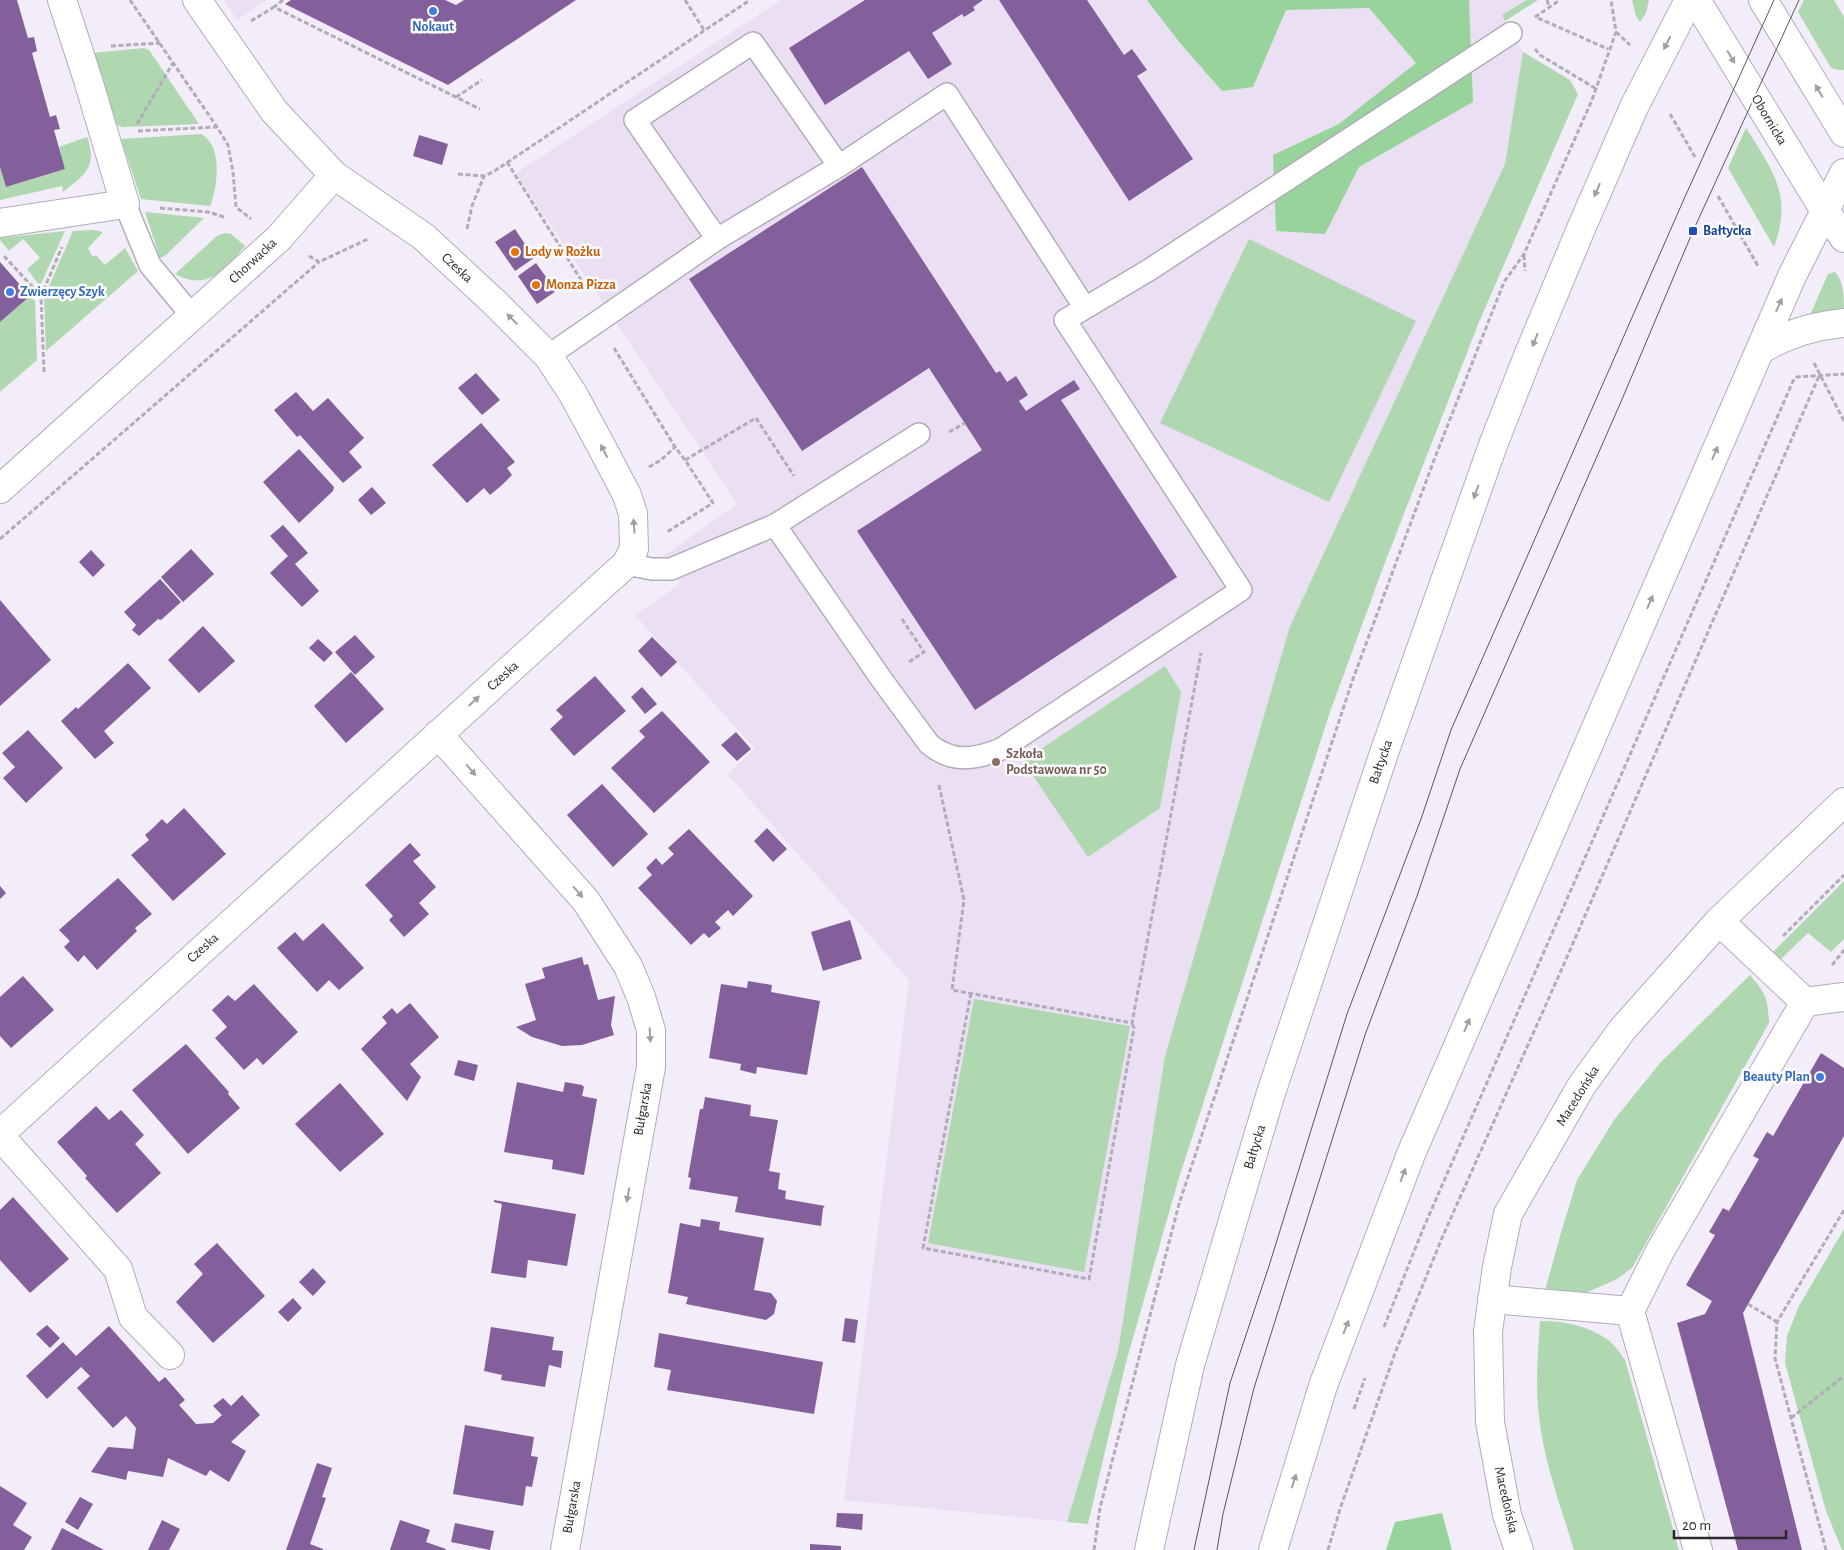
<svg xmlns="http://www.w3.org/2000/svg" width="1844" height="1550" viewBox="0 0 1844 1550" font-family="'Alegreya Sans',sans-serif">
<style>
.built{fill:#ebe0f3}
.green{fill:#afd7b0}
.forest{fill:#98d39b}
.building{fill:#83609c}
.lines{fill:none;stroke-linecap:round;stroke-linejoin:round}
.lane-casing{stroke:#b2acb8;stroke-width:24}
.street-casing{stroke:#b2acb8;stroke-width:30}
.secondary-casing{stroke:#b2acb8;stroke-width:30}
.path{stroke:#b1acb6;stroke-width:3;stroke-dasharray:5 2.5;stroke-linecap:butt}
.lane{stroke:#fff;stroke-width:21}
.street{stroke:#fff;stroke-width:28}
.secondary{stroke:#fff;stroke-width:28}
.tram{stroke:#5a565d;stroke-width:1}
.oneway{fill:#9f9ea0}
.shop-dot{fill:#3f7fe0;stroke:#fdfcff;stroke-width:2}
.transit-dot{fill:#1a4fb4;stroke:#fdfcff;stroke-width:2}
.food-dot{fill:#e8710a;stroke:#fdfcff;stroke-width:2}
.education-dot{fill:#8d6e63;stroke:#fdfcff;stroke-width:2}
.labels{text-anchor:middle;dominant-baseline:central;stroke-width:5;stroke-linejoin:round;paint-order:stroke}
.shop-label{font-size:14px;font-weight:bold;fill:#366cbe;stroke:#fdfcff}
.street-label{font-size:14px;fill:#2a282c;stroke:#fdfcff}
.transit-label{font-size:14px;font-weight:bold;fill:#164399;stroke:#fdfcff;text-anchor:start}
.food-label{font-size:14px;font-weight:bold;fill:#c56008;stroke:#fdfcff;text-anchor:start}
.education-label{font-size:14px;font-weight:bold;fill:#785e54;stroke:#fdfcff;text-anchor:start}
</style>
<rect width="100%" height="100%" fill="#f3ecf9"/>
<!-- built -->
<path class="built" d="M 224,0 L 267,0 L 237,20 Z
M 781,0 L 1527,0 L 1502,15 L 1523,52 L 1505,164 L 1290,626 L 1165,1056 L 1118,1351 L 1067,1522 L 844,1500 L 909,980 L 727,774 L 755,749 L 635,615 L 680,584 L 662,557 L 737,504 L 516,173 Z"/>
<!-- green -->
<path class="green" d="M 1527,0 L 1538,0 L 1505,21 L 1502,15 Z
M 1632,0 L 1649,0 L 1646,13 L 1640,22 L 1636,16 Z
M 1804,0 L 1834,0 L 1844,17 L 1844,70 L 1839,70 L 1831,68 L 1798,12 Z
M 144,48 L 149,50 L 199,124 L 123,127 L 117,125 L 93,53 Z
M 1523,52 L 1570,80 L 1578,94 L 1479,322 L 1384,565 L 1330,712 L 1178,1181 L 1125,1366 L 1088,1524 L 1067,1522 L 1118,1351 L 1165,1056 L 1290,626 L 1505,164 Z
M 1746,128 C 1773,171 1793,195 1774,247 L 1728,168 Z
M 201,134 C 223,145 218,186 210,206 L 141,199 L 121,139 Z
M 87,137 C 98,166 85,175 63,192 L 62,186 L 0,200 L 0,167 L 6,187 L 65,169 L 59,147 Z
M 145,212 L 204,218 L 166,255 L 160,258 Z
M 93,230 L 103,232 L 88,248 L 91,254 L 94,257 L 96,255 L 105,265 L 125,248 L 138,271 L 46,351 L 44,298 L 73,231 Z
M 65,231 L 40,286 L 27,269 L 40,258 L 23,239 L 9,251 L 0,240 L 0,238 Z
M 225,233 L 231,234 L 245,246 C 226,269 208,292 175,274 L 217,236 Z
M 1249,239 L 1416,321 L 1329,502 L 1160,423 Z
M 1835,272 C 1844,281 1844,299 1844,313 L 1814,317 L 1811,313 L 1828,274 Z
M 30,296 L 35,301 L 37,360 L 0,392 L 0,322 Z
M 1165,666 L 1181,692 L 1160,808 L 1088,857 L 1023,761 Z
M 1844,881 L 1844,939 L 1831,952 L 1808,933 L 1780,960 L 1772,953 Z
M 1750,975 C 1766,994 1768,998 1769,1023 L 1632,1268 L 1617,1279 L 1579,1296 L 1544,1294 L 1560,1236 L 1577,1180 L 1614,1120 L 1660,1063 Z
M 974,999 L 1130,1026 L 1084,1272 L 928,1243 Z
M 1844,1229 L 1844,1550 L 1842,1550 L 1826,1511 L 1785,1363 L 1787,1336 L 1799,1306 Z
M 1540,1321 C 1563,1321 1586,1325 1607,1339 C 1614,1344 1620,1353 1625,1360 L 1679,1550 L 1574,1550 C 1561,1507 1544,1462 1539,1417 C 1535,1385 1538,1352 1540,1321 Z"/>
<!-- forest -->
<path class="forest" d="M 1147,0 L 1469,0 L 1473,102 L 1359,167 L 1325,234 L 1276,231 L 1273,155 L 1339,124 L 1416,63 L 1369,8 L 1286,10 L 1253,87 L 1222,91 L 1180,43 Z
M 1442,1513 L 1452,1550 L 1386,1550 L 1395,1522 Z"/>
<!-- building -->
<path class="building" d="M 0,0 L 17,0 L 28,38 L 34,37 L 37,51 L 32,53 L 50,117 L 56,115 L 60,129 L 54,130 L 65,169 L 6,187 L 0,167 Z
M 291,0 L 445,0 L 456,5 L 464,0 L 576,0 L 448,85 L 285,4 Z
M 865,0 L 983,0 L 973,7 L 975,10 L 964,17 L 962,14 L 932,33 L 952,64 L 928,79 L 909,51 L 825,105 L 789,48 Z
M 999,0 L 1087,0 L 1124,55 L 1132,49 L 1147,70 L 1137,76 L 1193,159 L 1129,201 Z
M 419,135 L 448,144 L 442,165 L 413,156 Z
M 862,167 L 996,373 L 1000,371 L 1007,382 L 1016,376 L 1028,395 L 1019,401 L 1026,411 L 1074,380 L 1080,389 L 1061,400 L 1177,577 L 975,710 L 857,531 L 982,450 L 929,368 L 802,451 L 689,279 Z
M 515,229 L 534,258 L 515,271 L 495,242 Z
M 0,262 L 30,296 L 0,322 Z
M 536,263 L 556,291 L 537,304 L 518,276 Z
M 476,373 L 500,400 L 482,415 L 458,388 Z
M 296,392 L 313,411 L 328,398 L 364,438 L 349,452 L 362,467 L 343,483 L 300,435 L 297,437 L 274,410 Z
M 481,423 L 515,462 L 507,468 L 512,475 L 502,485 L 490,495 L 484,488 L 467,503 L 432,465 Z
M 299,449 L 334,487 L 333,491 L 299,523 L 263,482 Z
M 372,487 L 386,503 L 371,515 L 358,500 Z
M 283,525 L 308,553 L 295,564 L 319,591 L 302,607 L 270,573 L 288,556 L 270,536 Z
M 191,549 L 214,574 L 183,602 L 161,577 Z
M 91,550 L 105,565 L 93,577 L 79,562 Z
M 160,579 L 181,602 L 161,620 L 158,619 L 139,636 L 132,630 L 136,625 L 124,612 Z
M 0,600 L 51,660 L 0,706 Z
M 203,626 L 235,661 L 199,693 L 168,660 Z
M 355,635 L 375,657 L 355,675 L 335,652 Z
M 652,637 L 677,662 L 661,677 L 638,651 Z
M 318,639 L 333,653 L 324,662 L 309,648 Z
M 128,663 L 151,688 L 104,731 L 114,743 L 95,759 L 61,721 L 76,707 L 78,709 Z
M 351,672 L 384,709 L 346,743 L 314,706 Z
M 595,676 L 626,711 L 574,756 L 550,729 L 563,717 L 556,710 Z
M 642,687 L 657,704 L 645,714 L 631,697 Z
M 662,711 L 710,762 L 654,813 L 611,768 L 645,737 L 639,731 Z
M 28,730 L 63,768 L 26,803 L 3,778 L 15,767 L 2,753 Z
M 736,732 L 751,749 L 737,761 L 721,745 Z
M 602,784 L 648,834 L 613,867 L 567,815 Z
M 184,808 L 226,854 L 173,901 L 131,855 L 149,840 L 145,835 L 154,827 L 162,819 L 167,824 Z
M 767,828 L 787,849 L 773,862 L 754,841 Z
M 689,829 L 753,896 L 733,916 L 728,910 L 715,922 L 721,928 L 709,938 L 704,933 L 691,945 L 638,888 L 652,875 L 646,868 L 656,858 L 662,865 L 674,854 L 668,848 Z
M 410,843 L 421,855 L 413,861 L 436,887 L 419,903 L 429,914 L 404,937 L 389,920 L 393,916 L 365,885 Z
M 118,878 L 152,914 L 135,928 L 137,931 L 97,970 L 84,955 L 78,962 L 64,947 L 70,941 L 59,930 Z
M 0,886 L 6,893 L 0,899 Z
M 850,920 L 862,959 L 823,971 L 811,932 Z
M 323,923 L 364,968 L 339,990 L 329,980 L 317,992 L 277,948 L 295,932 L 303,941 Z
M 582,957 L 584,965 L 588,964 L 598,1000 L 615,996 L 611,1025 L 614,1035 L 582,1045 L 562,1046 L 532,1037 L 516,1027 L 536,1020 L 525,984 L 545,978 L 542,968 Z
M 23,976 L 54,1010 L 11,1048 L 0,1036 L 0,997 Z
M 748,981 L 772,985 L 771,992 L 820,1001 L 807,1075 L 757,1067 L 756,1074 L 740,1070 L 741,1064 L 709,1058 L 721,984 L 747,988 Z
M 254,984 L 298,1032 L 263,1065 L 257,1058 L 244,1070 L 215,1038 L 227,1027 L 212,1010 L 228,995 L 235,1001 Z
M 410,1003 L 439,1037 L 410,1064 L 421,1077 L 407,1101 L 361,1049 L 387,1023 L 382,1017 L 392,1008 L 397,1014 Z
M 186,1044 L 229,1092 L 228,1094 L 240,1108 L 188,1154 L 132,1090 Z
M 1821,1053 L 1844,1068 L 1844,1136 L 1743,1313 L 1802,1550 L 1738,1550 L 1677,1323 L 1705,1314 L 1712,1301 L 1686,1285 L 1715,1235 L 1709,1232 L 1723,1208 L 1729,1211 L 1759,1159 L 1753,1156 L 1767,1132 L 1773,1136 Z
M 458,1060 L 478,1065 L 474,1081 L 454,1075 Z
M 517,1082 L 563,1092 L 565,1082 L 582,1085 L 584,1087 L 582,1096 L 597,1099 L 584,1175 L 552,1169 L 553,1160 L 504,1152 Z
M 340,1083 L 384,1134 L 340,1172 L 295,1124 Z
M 705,1097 L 751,1105 L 750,1116 L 778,1120 L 769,1171 L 780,1173 L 778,1189 L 786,1191 L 785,1199 L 825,1206 L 823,1208 L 821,1226 L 735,1212 L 738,1197 L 689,1189 L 691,1178 L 688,1177 L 700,1109 L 703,1109 Z
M 96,1106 L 109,1120 L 121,1110 L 144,1135 L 135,1144 L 161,1173 L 117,1213 L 85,1178 L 87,1176 L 57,1142 Z
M 13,1197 L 69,1259 L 30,1293 L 0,1260 L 0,1210 Z
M 494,1200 L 576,1214 L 567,1266 L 528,1260 L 526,1278 L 491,1273 L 502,1204 L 494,1202 Z
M 701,1219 L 720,1222 L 719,1230 L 764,1238 L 754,1290 L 771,1293 L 777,1301 L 774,1314 L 766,1320 L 686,1304 L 688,1297 L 668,1293 L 680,1223 L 700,1227 Z
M 217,1243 L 265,1296 L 213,1343 L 176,1302 L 203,1274 L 194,1264 Z
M 313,1268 L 326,1282 L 313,1296 L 299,1282 Z
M 293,1298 L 302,1308 L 288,1322 L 278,1312 Z
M 845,1318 L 858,1320 L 855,1343 L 842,1341 Z
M 47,1325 L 60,1338 L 50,1348 L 36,1334 Z
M 109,1326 L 159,1382 L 165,1377 L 185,1400 L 179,1405 L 196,1424 L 213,1423 L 222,1415 L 213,1406 L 223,1398 L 231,1406 L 242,1395 L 260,1415 L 231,1442 L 246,1451 L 229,1482 L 210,1470 L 206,1476 L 168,1458 L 163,1477 L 128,1471 L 126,1480 L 91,1472 L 108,1447 L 133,1449 L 136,1428 L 126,1416 L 113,1428 L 77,1388 L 90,1376 L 81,1367 L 47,1399 L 26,1376 L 63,1342 L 76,1356 Z
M 491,1327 L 554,1337 L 552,1350 L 563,1351 L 561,1368 L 549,1365 L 545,1387 L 501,1380 L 502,1375 L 484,1371 Z
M 659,1333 L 823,1362 L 814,1414 L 667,1390 L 671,1370 L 654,1367 Z
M 465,1425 L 534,1437 L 531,1456 L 538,1457 L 532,1487 L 526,1486 L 523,1506 L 453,1494 Z
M 317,1463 L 332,1468 L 322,1497 L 326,1498 L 310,1544 L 323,1549 L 323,1550 L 286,1550 Z
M 0,1486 L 27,1503 L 13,1525 L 32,1537 L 24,1550 L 0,1550 Z
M 80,1497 L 93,1504 L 78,1530 L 65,1522 Z
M 837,1513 L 863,1514 L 862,1530 L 836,1527 Z
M 162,1520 L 180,1529 L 169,1550 L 148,1550 Z
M 400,1520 L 430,1530 L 426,1542 L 446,1549 L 445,1550 L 390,1550 Z
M 455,1523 L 494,1531 L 490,1550 L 451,1542 Z
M 62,1528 L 104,1550 L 51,1550 Z
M 810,1544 L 841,1546 L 841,1550 L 810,1550 Z"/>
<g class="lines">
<!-- lane casing -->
<g class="lane-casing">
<path id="lane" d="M 125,204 L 150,265 L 193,317
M 717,239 L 635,120 L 753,43 L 839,166
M 548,356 L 717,239 L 839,166 L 947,94 L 1085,308
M 775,525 L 919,434
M 626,564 L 652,569 L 671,569 L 775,525 L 882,680 L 929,744 C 952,763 974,760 1001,749 L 1241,590 L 1065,320 L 1149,270 L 1511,33"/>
</g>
<!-- street casing -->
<g class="street-casing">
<path id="street" d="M 0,223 L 125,204 L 88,80 L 62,0
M 0,489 L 279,238 L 334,175
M 438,734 L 586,901 L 628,966 L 641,997 L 651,1030 L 651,1067 L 565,1550
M 1805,1002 L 1844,997
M 0,1134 L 606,582 L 626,564 L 634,549 L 633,514 L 627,495 L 599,442 L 573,394 L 548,356 L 495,303 L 424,237 L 334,175 L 274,111 L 197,0
M 0,1136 L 118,1269 L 133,1317 L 170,1355
M 1492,1299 L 1630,1311 L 1698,1550
M 1630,1311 L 1660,1251 L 1805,1002 L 1719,921
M 1519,1550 L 1507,1515 L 1490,1422 L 1488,1331 L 1497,1267 L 1508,1214 L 1582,1085 L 1622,1030 L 1719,921 L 1844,802"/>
</g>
<!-- secondary casing -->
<g class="secondary-casing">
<path id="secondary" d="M 1696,0 L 1825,211 L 1844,238
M 1763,0 L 1844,133
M 1760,350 C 1786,334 1813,326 1844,323
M 1149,1550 L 1190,1365 L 1270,1096 L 1384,753 L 1493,445 L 1530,351 L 1580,231 L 1634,107 L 1689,0
M 1273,1550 L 1323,1386 L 1411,1154 L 1792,276 L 1844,173"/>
</g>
<!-- path -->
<path class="path" d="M 130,0 L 217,127 L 228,145 L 233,172 L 236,207 L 251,219
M 283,0 L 274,7 L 480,109
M 685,0 L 704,30
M 1547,0 L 1549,7
M 1535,17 L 1560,0
M 1538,18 L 1608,49
M 251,21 L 274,7
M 1616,32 L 1630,45
M 111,46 L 160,43
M 1535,49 L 1540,55 L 1595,88
M 456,97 L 482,80
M 1670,114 L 1695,157
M 137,124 L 173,63
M 138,131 L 216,127
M 507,162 L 588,291
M 458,174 L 484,176 L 493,172 L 750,0
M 1718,196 L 1758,266
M 160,208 L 208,212 L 224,217
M 467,229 L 472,206 L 484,176
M 1524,255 L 1525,271
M 4,256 L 41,296
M 309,256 L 319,262 L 368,239
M 614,348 L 675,447 L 685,460 L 713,503 L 667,532
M 1814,363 L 1844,421
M 44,372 L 41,296 L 62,247
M 949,432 L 965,423
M 685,460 L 756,418 L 794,476
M 649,467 L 661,460 L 675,447
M 0,539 L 319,262
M 902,619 L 924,652 L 907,663
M 939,785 L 964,900 L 952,990 L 1132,1023 L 1201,653
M 1783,936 L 1844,875
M 1832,965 L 1844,950
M 971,993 L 923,1248 L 1089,1279 L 1134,1028 L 1132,1023
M 1748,1304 L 1777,1322
M 1384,1327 L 1423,1229 L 1793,381 L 1797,377 L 1844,374
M 1354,1409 L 1365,1378
M 1791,1418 L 1844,1376
M 1094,1550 L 1100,1508 L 1179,1204 L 1353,679 L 1434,460 L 1504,282 L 1524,254 L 1592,100 L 1616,32 L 1611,0
M 1328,1550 L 1340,1509 L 1395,1353 L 1442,1238 L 1564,964 L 1819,376
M 1826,1550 L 1775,1358 L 1777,1322 L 1844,1210"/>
<!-- lane -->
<use href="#lane" class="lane"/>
<!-- street -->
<use href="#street" class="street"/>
<!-- secondary -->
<use href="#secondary" class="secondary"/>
<!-- tram -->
<path class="tram" d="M 1194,1550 L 1230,1383 L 1269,1266 L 1347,1014 L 1421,819 L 1451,730 L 1684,199 L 1774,0
M 1217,1550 L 1223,1514 L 1254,1388 L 1365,1035 L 1417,896 L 1460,769 L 1623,397 L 1693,231 L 1799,0"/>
</g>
<!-- one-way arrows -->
<defs><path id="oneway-solid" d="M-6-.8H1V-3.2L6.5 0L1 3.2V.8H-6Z" transform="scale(1.25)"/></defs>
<g class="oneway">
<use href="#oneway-solid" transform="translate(1667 43) rotate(117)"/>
<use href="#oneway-solid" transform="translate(1731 57) rotate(59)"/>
<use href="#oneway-solid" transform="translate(1819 91) rotate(-121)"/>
<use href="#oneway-solid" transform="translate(1597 190) rotate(114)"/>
<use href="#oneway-solid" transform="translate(1779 305) rotate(-66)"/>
<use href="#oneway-solid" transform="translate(512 319) rotate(-135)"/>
<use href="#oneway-solid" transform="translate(1535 340) rotate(112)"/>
<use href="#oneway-solid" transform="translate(604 451) rotate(-117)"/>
<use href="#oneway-solid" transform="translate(1715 453) rotate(-67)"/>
<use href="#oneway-solid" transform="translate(1476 492) rotate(110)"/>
<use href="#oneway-solid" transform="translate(634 526) rotate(-94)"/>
<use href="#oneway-solid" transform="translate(1650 602) rotate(-67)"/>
<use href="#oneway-solid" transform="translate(474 701) rotate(-42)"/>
<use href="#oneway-solid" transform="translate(471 770) rotate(49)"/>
<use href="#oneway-solid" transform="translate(578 892) rotate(49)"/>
<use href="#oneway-solid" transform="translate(1467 1025) rotate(-67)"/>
<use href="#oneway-solid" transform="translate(650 1035) rotate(87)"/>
<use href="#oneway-solid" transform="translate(1403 1175) rotate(-69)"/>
<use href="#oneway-solid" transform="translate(628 1195) rotate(100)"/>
<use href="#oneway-solid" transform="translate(1346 1327) rotate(-69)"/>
<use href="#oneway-solid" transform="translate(1294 1481) rotate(-73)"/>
</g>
<!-- markers -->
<g class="shop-dot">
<circle cx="433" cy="11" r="5"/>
<circle cx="10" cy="292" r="5"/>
<circle cx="1820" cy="1077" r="5"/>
</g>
<rect class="transit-dot" x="1688" y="226" width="10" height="10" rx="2.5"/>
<g class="food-dot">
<circle cx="515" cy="252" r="5"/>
<circle cx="536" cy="285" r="5"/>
</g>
<circle class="education-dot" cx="996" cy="762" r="5"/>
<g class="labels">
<!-- shop labels -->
<g class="shop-label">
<text x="433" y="27">Nokaut</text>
<text x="20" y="292" text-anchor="start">Zwierzęcy Szyk</text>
<text x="1810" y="1077" text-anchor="end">Beauty Plan</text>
</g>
<!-- street labels -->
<g class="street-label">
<text transform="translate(1769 120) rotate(59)">Obornicka</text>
<text transform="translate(253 261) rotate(-43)">Chorwacka</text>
<text transform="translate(457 268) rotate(43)">Czeska</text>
<text transform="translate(503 676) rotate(-42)">Czeska</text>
<text transform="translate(1381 762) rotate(-71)">Bałtycka</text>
<text transform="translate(203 948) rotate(-42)">Czeska</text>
<text transform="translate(1578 1096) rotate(-58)">Macedońska</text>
<text transform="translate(643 1109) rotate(-80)">Bułgarska</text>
<text transform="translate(1255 1147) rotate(-73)">Bałtycka</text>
<text transform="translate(1506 1500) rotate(77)">Macedońska</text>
<text transform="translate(572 1507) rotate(-80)">Bułgarska</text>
</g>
<!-- transit labels -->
<g class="transit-label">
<text x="1703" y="231">Bałtycka</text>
</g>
<!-- food labels -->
<g class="food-label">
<text x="525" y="252">Lody w Rożku</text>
<text x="546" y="285">Monza Pizza</text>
</g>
<!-- education labels -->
<g class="education-label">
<text x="1006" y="754">Szkoła<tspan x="1006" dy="16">Podstawowa nr 50</tspan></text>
</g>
</g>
<!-- scale -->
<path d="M1674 1530v8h112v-8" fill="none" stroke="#2a282c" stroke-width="2.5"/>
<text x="1682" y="1530" font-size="15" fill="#2a282c" stroke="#fdfcff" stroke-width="4" paint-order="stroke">20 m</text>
</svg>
